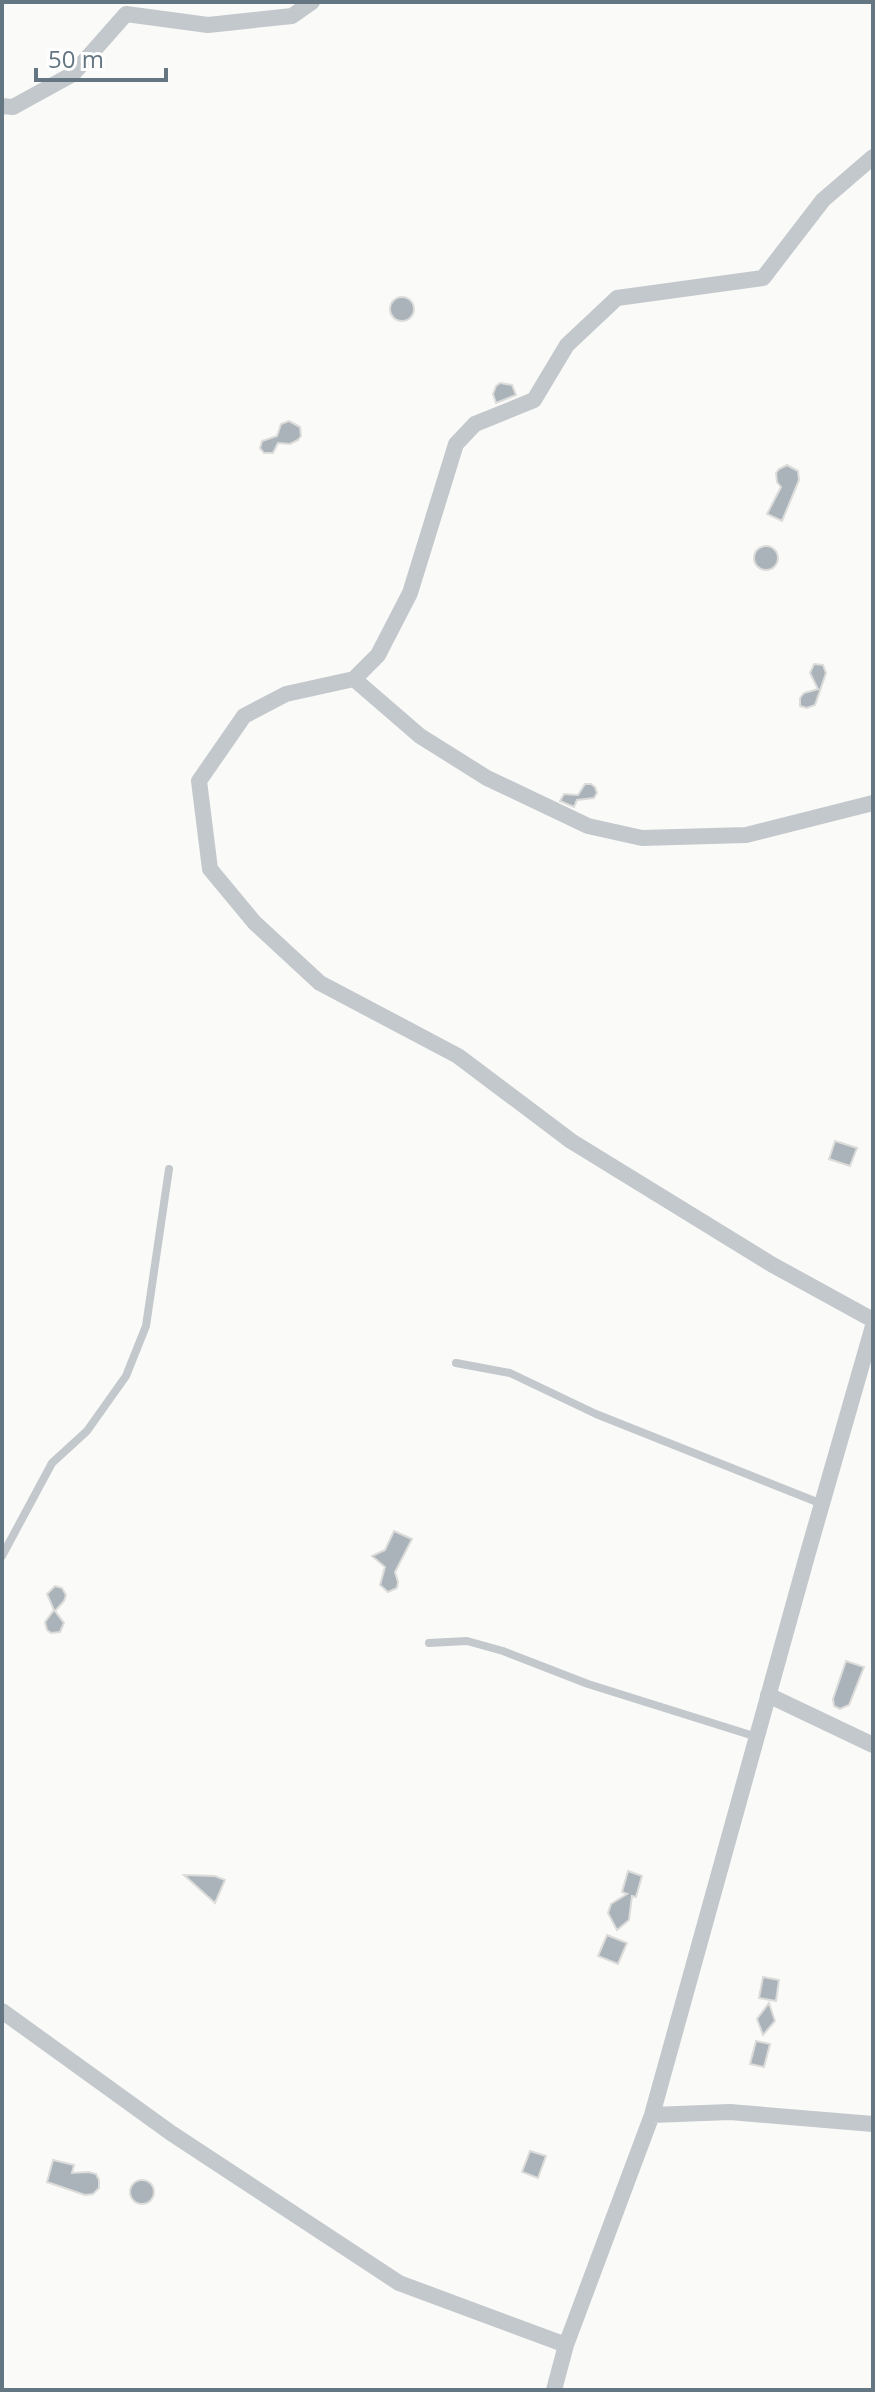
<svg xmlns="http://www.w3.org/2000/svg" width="875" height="2392" viewBox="0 0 875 2392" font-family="'Open Sans',sans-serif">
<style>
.building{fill:#aab3b9;stroke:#dcdcda;stroke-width:2}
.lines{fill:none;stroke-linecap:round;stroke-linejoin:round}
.lane{stroke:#c3c8cc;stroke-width:8}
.street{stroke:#c3c8cc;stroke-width:16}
</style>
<rect width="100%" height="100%" fill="#fafaf8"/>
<!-- building -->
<path class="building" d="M390 309a12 12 0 1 1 24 0a12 12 0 1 1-24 0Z
M 500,383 L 512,385 L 516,395 L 496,403 L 493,394 L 496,386 Z
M 289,421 L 300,427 L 301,436 L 298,440 L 290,444 L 278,443 L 273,453 L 264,453 L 260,448 L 262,441 L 277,436 L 281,424 Z
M 787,465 L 798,471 L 799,480 L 782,521 L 767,514 L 781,487 L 777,482 L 776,473 L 779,469 Z
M754 558a12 12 0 1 1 24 0a12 12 0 1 1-24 0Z
M 814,664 L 823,665 L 826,673 L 815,705 L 807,708 L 800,706 L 800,698 L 804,693 L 818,689 L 810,673 Z
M 585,784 L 591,784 L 595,787 L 597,793 L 594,798 L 577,800 L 574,807 L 560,801 L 564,794 L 578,795 Z
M 835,1141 L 857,1148 L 850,1166 L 829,1159 Z
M 394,1531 L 412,1539 L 395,1572 L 398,1582 L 397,1588 L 388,1592 L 380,1585 L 385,1567 L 372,1556 L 385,1550 Z
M 55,1586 L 62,1588 L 66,1595 L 64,1601 L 55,1611 L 64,1623 L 60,1632 L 51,1633 L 47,1630 L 45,1622 L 54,1610 L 47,1594 Z
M 846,1661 L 864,1667 L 849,1705 L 840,1709 L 834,1706 L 833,1699 Z
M 628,1871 L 642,1876 L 636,1897 L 632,1896 L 629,1920 L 617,1930 L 608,1913 L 611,1904 L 627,1894 L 622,1892 Z
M 184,1875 L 215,1876 L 225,1880 L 215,1903 Z
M 607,1935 L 627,1943 L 618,1964 L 598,1956 Z
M 763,1977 L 779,1980 L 776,2001 L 759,1998 Z
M 769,2003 L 775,2021 L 763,2035 L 757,2019 Z
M 756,2041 L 770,2044 L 764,2067 L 750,2064 Z
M 530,2151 L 546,2156 L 538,2178 L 522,2172 Z
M 53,2160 L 74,2165 L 72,2173 L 89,2172 L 96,2174 L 99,2180 L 99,2188 L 93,2194 L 85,2195 L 47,2182 Z
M130 2192a12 12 0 1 1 24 0a12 12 0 1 1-24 0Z"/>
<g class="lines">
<!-- lane -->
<path class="lane" d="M 456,1363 L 510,1373 L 596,1414 L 822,1504
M 2,1556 L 52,1463 L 87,1431 L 126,1376 L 146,1326 L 169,1169
M 429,1643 L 467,1641 L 503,1651 L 588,1684 L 757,1737"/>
<!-- street -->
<path class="street" d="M 2,106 L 13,107 L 73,74 L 126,14 L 208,25 L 292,16 L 312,2
M 873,157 L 823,200 L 763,278 L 617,298 L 567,345 L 534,400 L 475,424 L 456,444 L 410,593 L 378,655 L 354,679 L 286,694 L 244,716 L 199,781 L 210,869 L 254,922 L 320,983 L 458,1056 L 571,1141 L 771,1264 L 873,1320
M 354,679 L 420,736 L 487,778 L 588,826 L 642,838 L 746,835 L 873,803
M 768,1695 L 873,1745
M 2,2011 L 171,2133 L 399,2283 L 566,2345
M 652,2115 L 730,2112 L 873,2124
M 554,2390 L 566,2345 L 652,2115 L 807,1556 L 873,1326"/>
</g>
<!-- border -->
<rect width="875" height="2392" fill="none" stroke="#657683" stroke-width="8"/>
<!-- scale -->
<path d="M36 68v12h130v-12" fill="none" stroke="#657683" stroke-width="4"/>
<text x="48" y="68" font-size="24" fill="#657683" stroke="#ffffff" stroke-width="6" paint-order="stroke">50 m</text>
</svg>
